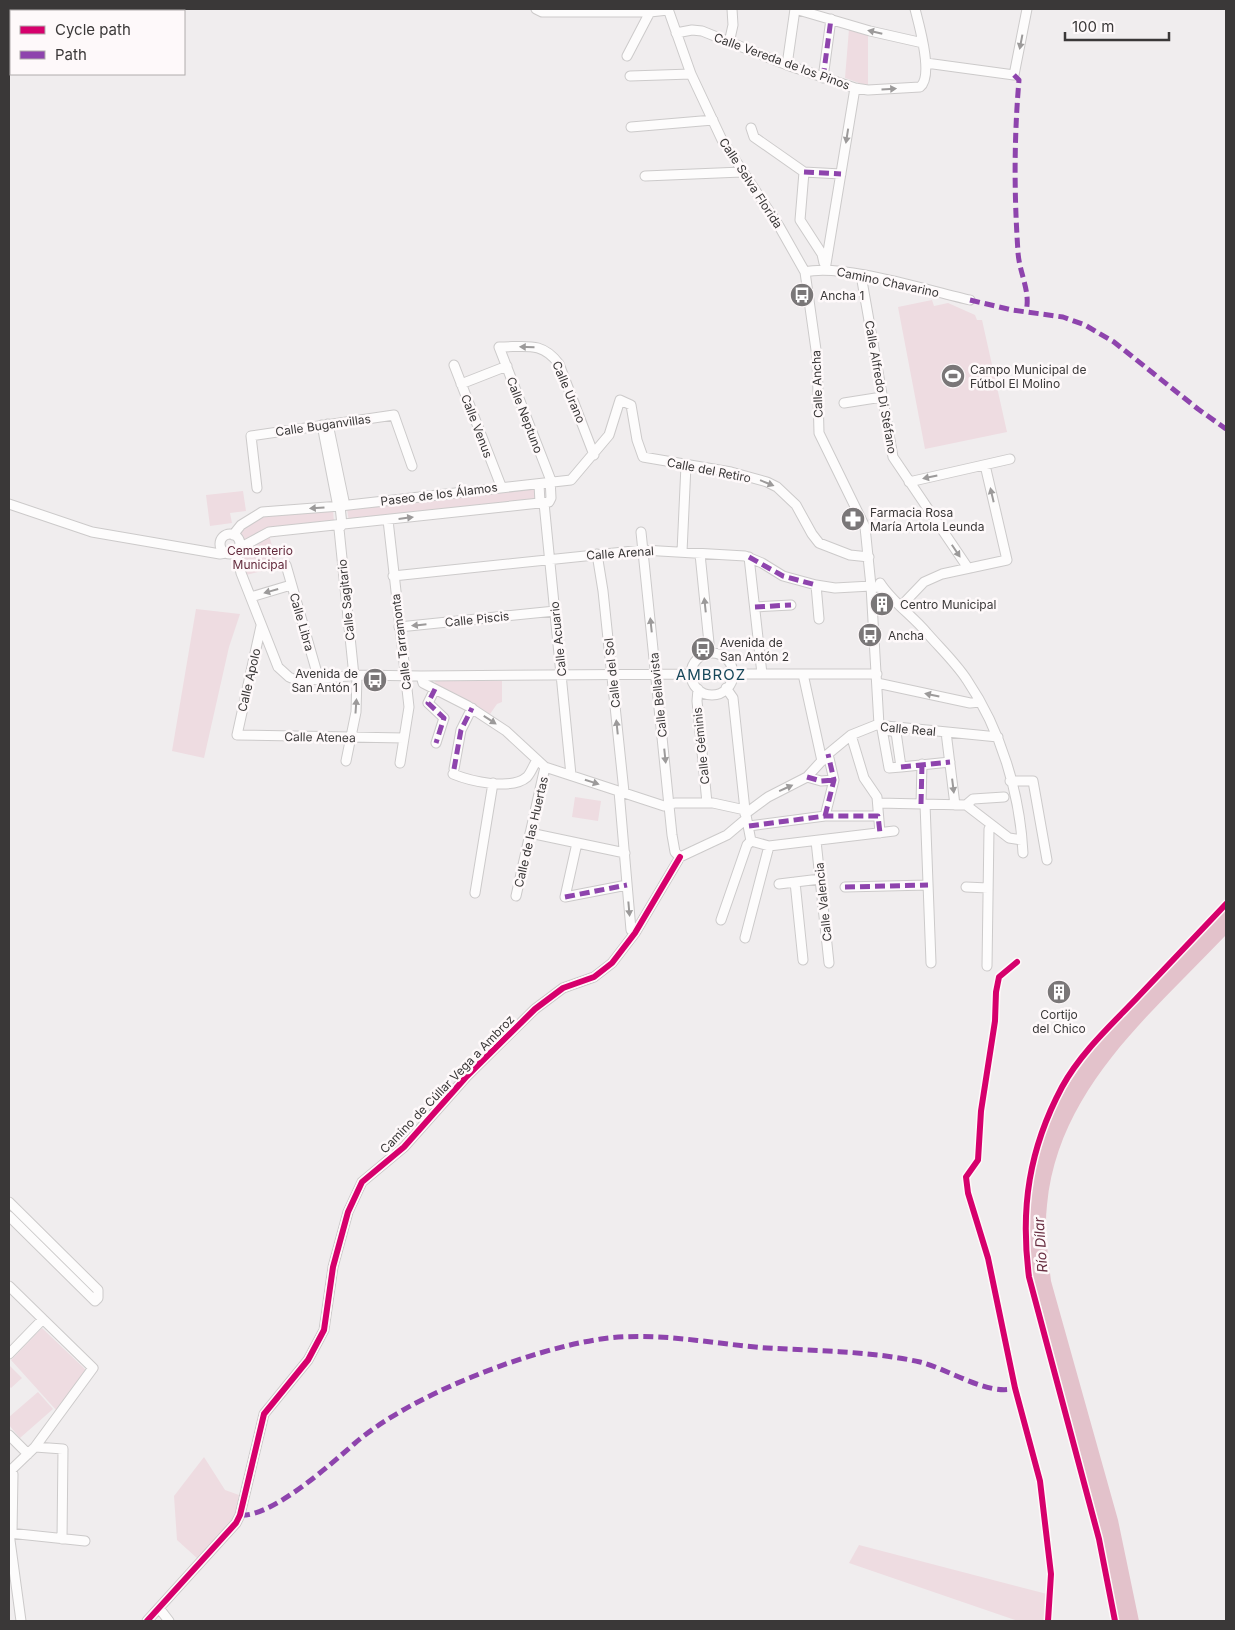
<svg xmlns="http://www.w3.org/2000/svg" width="1235" height="1630" viewBox="0 0 1235 1630" font-family="Inter,sans-serif">
<style>
.green{fill:#eedce1}
.water{fill:#e3c2cb}
.lines{fill:none;stroke-linecap:round;stroke-linejoin:round}
.minor-casing{stroke:#cccaca;stroke-width:11}
.minor{stroke:#fdfcfc;stroke-width:9}
.quiet{stroke:#8e44ad;stroke-width:5;stroke-dasharray:10 5;stroke-linecap:butt}
.cycleway-casing{stroke:#fef9fa;stroke-width:9}
.cycleway{stroke:#d6006c;stroke-width:6}
.oneway{fill:#9c9a9a}
.labels{text-anchor:middle;dominant-baseline:central;stroke-width:5;stroke-linejoin:round;paint-order:stroke}
.street-label{font-size:12px;fill:#3a3838;stroke:#fef9fa}
.poi-label{font-size:12px;fill:#3a3838;stroke:#fef9fa;text-anchor:start}
.park-label{font-size:12px;fill:#632a3c;stroke:#fef9fa}
.water-label{font-size:14px;font-style:italic;fill:#682e41;stroke:#fef9fa}
.quarter-label{font-size:15px;letter-spacing:1px;fill:#164659;stroke:#fef9fa}
</style>
<rect width="100%" height="100%" fill="#f0edee"/>
<!-- green -->
<path class="green" d="M 849,29 L 868,34 L 868,86 L 845,78 Z
M 932,300 L 934,306 L 948,303 L 975,315 L 977,320 L 982,320 L 1007,432 L 925,449 L 898,307 Z
M 536,487 L 536,501 L 349,522 L 347,509 Z
M 243,491 L 246,511 L 230,513 L 232,523 L 210,526 L 206,495 Z
M 333,510 L 334,523 L 268,530 L 247,541 L 242,540 L 237,533 C 255,506 305,512 333,510 Z
M 269,535 L 278,567 L 246,575 L 241,552 Z
M 196,609 L 240,614 L 229,647 L 204,758 L 172,751 Z
M 436,680 L 502,681 L 502,702 L 497,704 L 490,714 L 434,684 Z
M 575,797 L 601,801 L 598,821 L 572,817 Z
M 42,1328 L 87,1371 L 57,1411 L 11,1360 Z
M 9,1365 L 22,1378 L 11,1388 L 9,1386 Z
M 38,1392 L 53,1409 L 20,1438 L 9,1425 L 9,1417 Z
M 204,1457 L 225,1490 L 239,1495 L 236,1518 L 198,1559 L 177,1540 L 174,1496 Z
M 859,1545 L 1047,1594 L 1044,1621 L 1018,1621 L 849,1563 Z"/>
<!-- water -->
<path class="water" d="M 1226,907 L 1226,935 C 1151,1014 1058,1089 1047,1205 C 1044,1230 1048,1256 1051,1281 L 1118,1520 L 1139,1621 L 1119,1621 L 1099,1523 L 1032,1283 C 1003,1106 1116,1022 1226,907 Z"/>
<g class="lines">
<!-- minor casing -->
<g class="minor-casing">
<path id="minor" d="M 536,9 L 542,12 L 650,12 L 668,10
M 668,9 L 691,74 L 722,140 L 779,226 L 805,272 L 817,357 L 819,433 L 865,527 L 871,586 L 879,725
M 795,9 L 870,31 L 923,43
M 12,11 L 12,9
M 9,33 L 11,18
M 676,33 L 692,30 L 702,31 L 787,65 L 855,88 L 868,90 L 920,87 C 934,76 919,25 915,9
M 729,43 L 733,25 L 732,9
M 627,56 L 650,12
M 926,63 L 1014,75 L 1027,9
M 787,65 L 795,9
M 630,76 L 691,74
M 823,78 L 831,19
M 631,127 L 713,120
M 751,128 L 754,137 L 804,172 L 800,220 L 822,254 L 824,263
M 804,172 L 841,174
M 645,176 L 742,172
M 825,270 L 855,88
M 805,272 C 843,263 929,291 970,300
M 861,275 L 893,457 L 968,568
M 454,365 L 501,486
M 461,384 L 507,366
M 844,403 L 882,397
M 328,424 L 344,501 L 340,506
M 322,425 L 337,502 L 340,506 L 342,525 L 339,529 L 354,676
M 909,482 L 1010,459
M 539,484 L 540,503
M 257,488 L 251,436 L 394,415 L 412,466
M 544,503 L 571,775
M 9,504 L 92,532 L 220,554 L 226,553
M 388,520 L 409,707 L 400,763
M 641,532 L 672,835 L 675,852 L 680,857
M220 544a10 10 0 1 1 20 0a10 10 0 1 1-20 0Z
M 233,535 L 241,525 L 262,512 L 340,506 L 571,480 L 609,435 L 620,400 L 631,405 L 637,440 L 643,457 L 731,472 L 767,482 L 777,487 L 796,505 L 812,534 L 819,543 L 850,555 L 869,557
M 239,546 L 245,545 L 269,532 L 549,502 L 551,498 L 550,478 L 499,347 C 526,347 542,341 559,364 L 594,455
M 236,551 L 241,573 L 278,667 L 289,677 L 298,681 L 357,675 L 421,676 L 691,674
M 682,552 L 686,465
M 597,554 L 603,591 L 624,792
M 700,554 L 710,653
M 749,557 L 762,674
M 286,565 L 319,680
M 393,576 L 643,550 L 745,556 L 762,563 L 783,576 L 816,585 L 835,588 L 871,586 L 883,588
M 880,583 C 892,602 913,616 927,633 C 940,648 956,663 967,680 C 1001,730 1020,794 1023,853
M 816,585 L 819,619
M 251,597 L 291,585
M 901,606 L 924,582 L 942,574 L 1007,560 L 985,465
M 755,607 L 791,605
M 261,626 L 237,735 L 404,738
M 399,627 L 555,611
M691 674a21 21 0 1 1 42 0a21 21 0 1 1-42 0Z
M 732,674 L 877,674
M 803,674 L 822,761
M 421,676 L 423,683 L 468,706 L 506,731 L 545,767 L 664,806 L 675,803 L 713,803 L 745,810
M 877,683 L 970,703 L 980,702
M 726,688 L 733,698 L 745,810 L 751,841 L 769,846 L 894,831
M 435,689 L 428,703 L 444,718 L 436,743
M 698,689 L 697,701 L 707,803
M 882,729 L 896,732 L 901,767 L 889,768 Z
M 946,732 L 955,805
M 851,735 L 864,778 L 877,797 L 880,833
M 346,761 L 356,712 L 357,675
M 901,767 L 950,762
M 454,769 L 461,730 L 472,708
M 453,774 C 470,781 511,791 527,777 C 531,773 534,764 537,760
M 807,777 L 821,781 L 834,780
M 1010,781 L 1033,781 L 1047,860
M 619,791 L 631,930 L 635,933
M 878,803 L 966,805 L 973,799 L 1004,797
M 921,804 L 922,764
M 925,804 L 931,963
M 966,805 L 1009,838 L 1022,840
M 745,814 L 768,797 L 807,777 L 828,754 L 851,735 L 876,725 L 998,737
M 825,816 L 834,780 L 828,754
M 749,826 L 825,816 L 878,816
M 530,833 L 625,853
M 816,841 L 829,963
M 577,843 L 565,897 L 627,885
M 680,857 L 727,835 L 746,819
M 795,882 L 803,960
M 779,884 L 820,879
M 845,887 L 928,885
M 966,887 L 988,888
M 475,893 L 493,783
M 516,896 L 545,767
M 721,920 L 747,845 L 751,841
M 745,938 L 769,846
M 987,966 L 989,829 L 991,826
M 9,1202 L 98,1290 L 98,1298 L 95,1301 L 9,1216
M 9,1286 L 93,1368 L 35,1447 L 9,1472
M 9,1354 L 43,1319
M 9,1435 L 28,1454
M 35,1447 L 63,1449 L 62,1539
M 10,1471 L 13,1474 L 12,1533
M 159,1608 L 169,1621
M 21,1621 L 9,1533 L 85,1541
M 147,1621 L 236,1523 L 240,1515 L 264,1414 L 308,1360 L 324,1330 L 333,1267 L 348,1212 L 362,1182 L 404,1147 L 467,1076 L 535,1009 L 563,988 L 594,977 L 612,963 L 635,933 L 680,857"/>
</g>
<!-- minor -->
<use href="#minor" class="minor"/>
<!-- quiet -->
<path class="quiet" d="M 1014,75 L 1019,80 C 1014,138 1014,194 1018,252 C 1019,272 1031,292 1026,311
M 823,78 L 831,19
M 804,172 L 841,174
M 970,300 L 1012,310 L 1063,317 L 1085,325 L 1114,342 L 1198,409 L 1226,429
M 749,557 L 783,576 L 816,585
M 755,607 L 791,605
M 435,689 L 428,703 L 444,718 L 436,743
M 901,767 L 950,762
M 454,769 L 461,730 L 472,708
M 807,777 L 821,781 L 834,780
M 921,804 L 922,764
M 825,816 L 834,780 L 828,754
M 749,826 L 825,816 L 878,816 L 880,833
M 845,887 L 928,885
M 565,897 L 627,885
M 240,1515 C 271,1518 331,1464 354,1444 C 410,1395 528,1350 601,1339 C 657,1331 712,1344 767,1348 C 817,1351 871,1351 920,1362 C 946,1368 990,1397 1015,1388"/>
<!-- cycleway casing -->
<g class="cycleway-casing">
<path id="cycleway" d="M 1017,962 L 999,977 L 996,992 L 995,1021 L 981,1111 L 978,1160 L 966,1177 L 968,1193 L 988,1258 L 1015,1388 L 1040,1481 L 1051,1574 L 1048,1621
M 147,1621 L 236,1523 L 240,1515 L 264,1414 L 308,1360 L 324,1330 L 333,1267 L 348,1212 L 362,1182 L 404,1147 L 467,1076 L 535,1009 L 563,988 L 594,977 L 612,963 L 635,933 L 680,857
M 1115,1621 L 1099,1539 L 1029,1277 C 1020,1208 1029,1149 1062,1087 C 1080,1054 1109,1027 1135,1000 C 1165,968 1196,936 1226,904"/>
</g>
<!-- cycleway -->
<use href="#cycleway" class="cycleway"/>
</g>
<!-- one-way arrows -->
<defs><path id="oneway-solid" d="M-6-.8H1V-3.2L6.5 0L1 3.2V.8H-6Z" transform="scale(1.25)"/></defs>
<g class="oneway">
<use href="#oneway-solid" transform="translate(875 32) rotate(-167)"/>
<use href="#oneway-solid" transform="translate(1021 42) rotate(101)"/>
<use href="#oneway-solid" transform="translate(889 89) rotate(-3)"/>
<use href="#oneway-solid" transform="translate(847 136) rotate(99)"/>
<use href="#oneway-solid" transform="translate(527 347) rotate(-179)"/>
<use href="#oneway-solid" transform="translate(930 477) rotate(168)"/>
<use href="#oneway-solid" transform="translate(767 483) rotate(22)"/>
<use href="#oneway-solid" transform="translate(992 495) rotate(-103)"/>
<use href="#oneway-solid" transform="translate(317 508) rotate(176)"/>
<use href="#oneway-solid" transform="translate(406 518) rotate(-7)"/>
<use href="#oneway-solid" transform="translate(956 551) rotate(56)"/>
<use href="#oneway-solid" transform="translate(271 591) rotate(164)"/>
<use href="#oneway-solid" transform="translate(705 605) rotate(-96)"/>
<use href="#oneway-solid" transform="translate(419 625) rotate(174)"/>
<use href="#oneway-solid" transform="translate(651 625) rotate(-96)"/>
<use href="#oneway-solid" transform="translate(932 695) rotate(-168)"/>
<use href="#oneway-solid" transform="translate(356 706) rotate(-86)"/>
<use href="#oneway-solid" transform="translate(490 720) rotate(33)"/>
<use href="#oneway-solid" transform="translate(617 727) rotate(-96)"/>
<use href="#oneway-solid" transform="translate(665 756) rotate(84)"/>
<use href="#oneway-solid" transform="translate(592 782) rotate(18)"/>
<use href="#oneway-solid" transform="translate(953 786) rotate(83)"/>
<use href="#oneway-solid" transform="translate(786 788) rotate(-24)"/>
<use href="#oneway-solid" transform="translate(629 909) rotate(85)"/>
</g>
<!-- icons -->
<defs>
<g id="bus-disc" transform="scale(1.25)"><circle r="9.5" fill="#7a7778" stroke="#fef9fa"/><path d="M-5-6H5V4H4V6H2V4H-2V6H-4V4H-5ZM-3.5-4V0h7V-4ZM-3.5 1.2v1.5H-2V1.2ZM2 1.2v1.5H3.5V1.2Z" fill="#fff"/></g>
<g id="stadium-disc" transform="scale(1.25)"><circle r="9.5" fill="#7a7778" stroke="#fef9fa"/><path d="M0-5a6.5 5 0 1 0 0 10a6.5 5 0 1 0 0-10ZM-3.5-1.8h7v3.6h-7Z" fill="#fff"/></g>
<g id="pharmacy-disc" transform="scale(1.25)"><circle r="9.5" fill="#7a7778" stroke="#fef9fa"/><path d="M-2-6h4v4h4v4h-4v4h-4v-4h-4v-4h4Z" fill="#fff"/></g>
<g id="building-disc" transform="scale(1.25)"><circle r="9.5" fill="#7a7778" stroke="#fef9fa"/><path d="M-4-6H4V6H1V3H-1V6H-4ZM-2.5-4.3h1.7v1.8h-1.7ZM.8-4.3h1.7v1.8H.8ZM-2.5-1h1.7V.8h-1.7ZM.8-1h1.7V.8H.8Z" fill="#fff"/></g>
</defs>
<g fill-rule="evenodd">
<use href="#bus-disc" x="802" y="295"/>
<use href="#stadium-disc" x="953" y="376"/>
<use href="#pharmacy-disc" x="853" y="519"/>
<use href="#building-disc" x="882" y="604"/>
<use href="#bus-disc" x="870" y="635"/>
<use href="#bus-disc" x="703" y="649"/>
<use href="#bus-disc" x="375" y="680"/>
<use href="#building-disc" x="1059" y="992"/>
</g>
<g class="labels">
<!-- street labels -->
<g class="street-label">
<text transform="translate(782 61) rotate(20)">Calle Vereda de los Pinos</text>
<text transform="translate(751 183) rotate(57)">Calle Selva Florida</text>
<text transform="translate(888 282) rotate(12)">Camino Chavarino</text>
<text transform="translate(817 384) rotate(-92)">Calle Ancha</text>
<text transform="translate(881 387) rotate(80)">Calle Alfredo Di Stéfano</text>
<text transform="translate(569 392) rotate(67)">Calle Urano</text>
<text transform="translate(525 415) rotate(69)">Calle Neptuno</text>
<text transform="translate(323 425) rotate(-8)">Calle Buganvillas</text>
<text transform="translate(477 426) rotate(69)">Calle Venus</text>
<text transform="translate(709 470) rotate(11)">Calle del Retiro</text>
<text transform="translate(439 494) rotate(-7)">Paseo de los Álamos</text>
<text transform="translate(620 553) rotate(-4)">Calle Arenal</text>
<text transform="translate(346 600) rotate(-96)">Calle Sagitario</text>
<text transform="translate(477 619) rotate(-6)">Calle Piscis</text>
<text transform="translate(302 622) rotate(74)">Calle Libra</text>
<text transform="translate(558 639) rotate(-96)">Calle Acuario</text>
<text transform="translate(401 642) rotate(-97)">Calle Tarramonta</text>
<text transform="translate(612 673) rotate(-96)">Calle del Sol</text>
<text transform="translate(249 680) rotate(-77)">Calle Apolo</text>
<text transform="translate(658 695) rotate(-96)">Calle Bellavista</text>
<text transform="translate(908 729) rotate(5)">Calle Real</text>
<text transform="translate(320 737) rotate(1)">Calle Atenea</text>
<text transform="translate(701 746) rotate(-96)">Calle Géminis</text>
<text transform="translate(531 832) rotate(-77)">Calle de las Huertas</text>
<text transform="translate(823 902) rotate(-96)">Calle Valencia</text>
<text transform="translate(447 1084) rotate(-46)">Camino de Cúllar Vega a Ambroz</text>
</g>
<!-- poi labels -->
<g class="poi-label">
<text x="820" y="295">Ancha 1</text>
<text x="970" y="369">Campo Municipal de<tspan x="970" dy="14">Fútbol El Molino</tspan></text>
<text x="870" y="512">Farmacia Rosa<tspan x="870" dy="14">María Artola Leunda</tspan></text>
<text x="900" y="604">Centro Municipal</text>
<text x="888" y="635">Ancha</text>
<text x="720" y="642">Avenida de<tspan x="720" dy="14">San Antón 2</tspan></text>
<text x="358" y="673" text-anchor="end">Avenida de<tspan x="358" dy="14">San Antón 1</tspan></text>
<text x="1059" y="1014" text-anchor="middle">Cortijo<tspan x="1059" dy="14">del Chico</tspan></text>
</g>
<!-- park labels -->
<g class="park-label">
<text x="260" y="550">Cementerio<tspan x="260" dy="14">Municipal</tspan></text>
</g>
<!-- water labels -->
<g class="water-label">
<text transform="translate(1040 1245) rotate(-94)">Río Dílar</text>
</g>
<!-- quarter labels -->
<g class="quarter-label">
<text x="711" y="674">AMBROZ</text>
</g>
</g>
<!-- border -->
<rect width="1235" height="1630" fill="none" stroke="#3a3838" stroke-width="20"/>
<!-- legend -->
<rect x="10" y="10" width="175" height="65" fill="#fef9fa" stroke="#b0acac"/>
<rect x="20" y="26" width="25" height="8" fill="#d6006c" stroke="#b0acac"/>
<text x="55" y="35" font-size="15" fill="#3a3838">Cycle path</text>
<rect x="20" y="51" width="25" height="8" fill="#8e44ad" stroke="#b0acac"/>
<text x="55" y="60" font-size="15" fill="#3a3838">Path</text>
<!-- scale -->
<path d="M1065 32v8h104v-8" fill="none" stroke="#3a3838" stroke-width="2.5"/>
<text x="1072" y="32" font-size="15" fill="#3a3838" stroke="#fef9fa" stroke-width="4" paint-order="stroke">100 m</text>
</svg>
